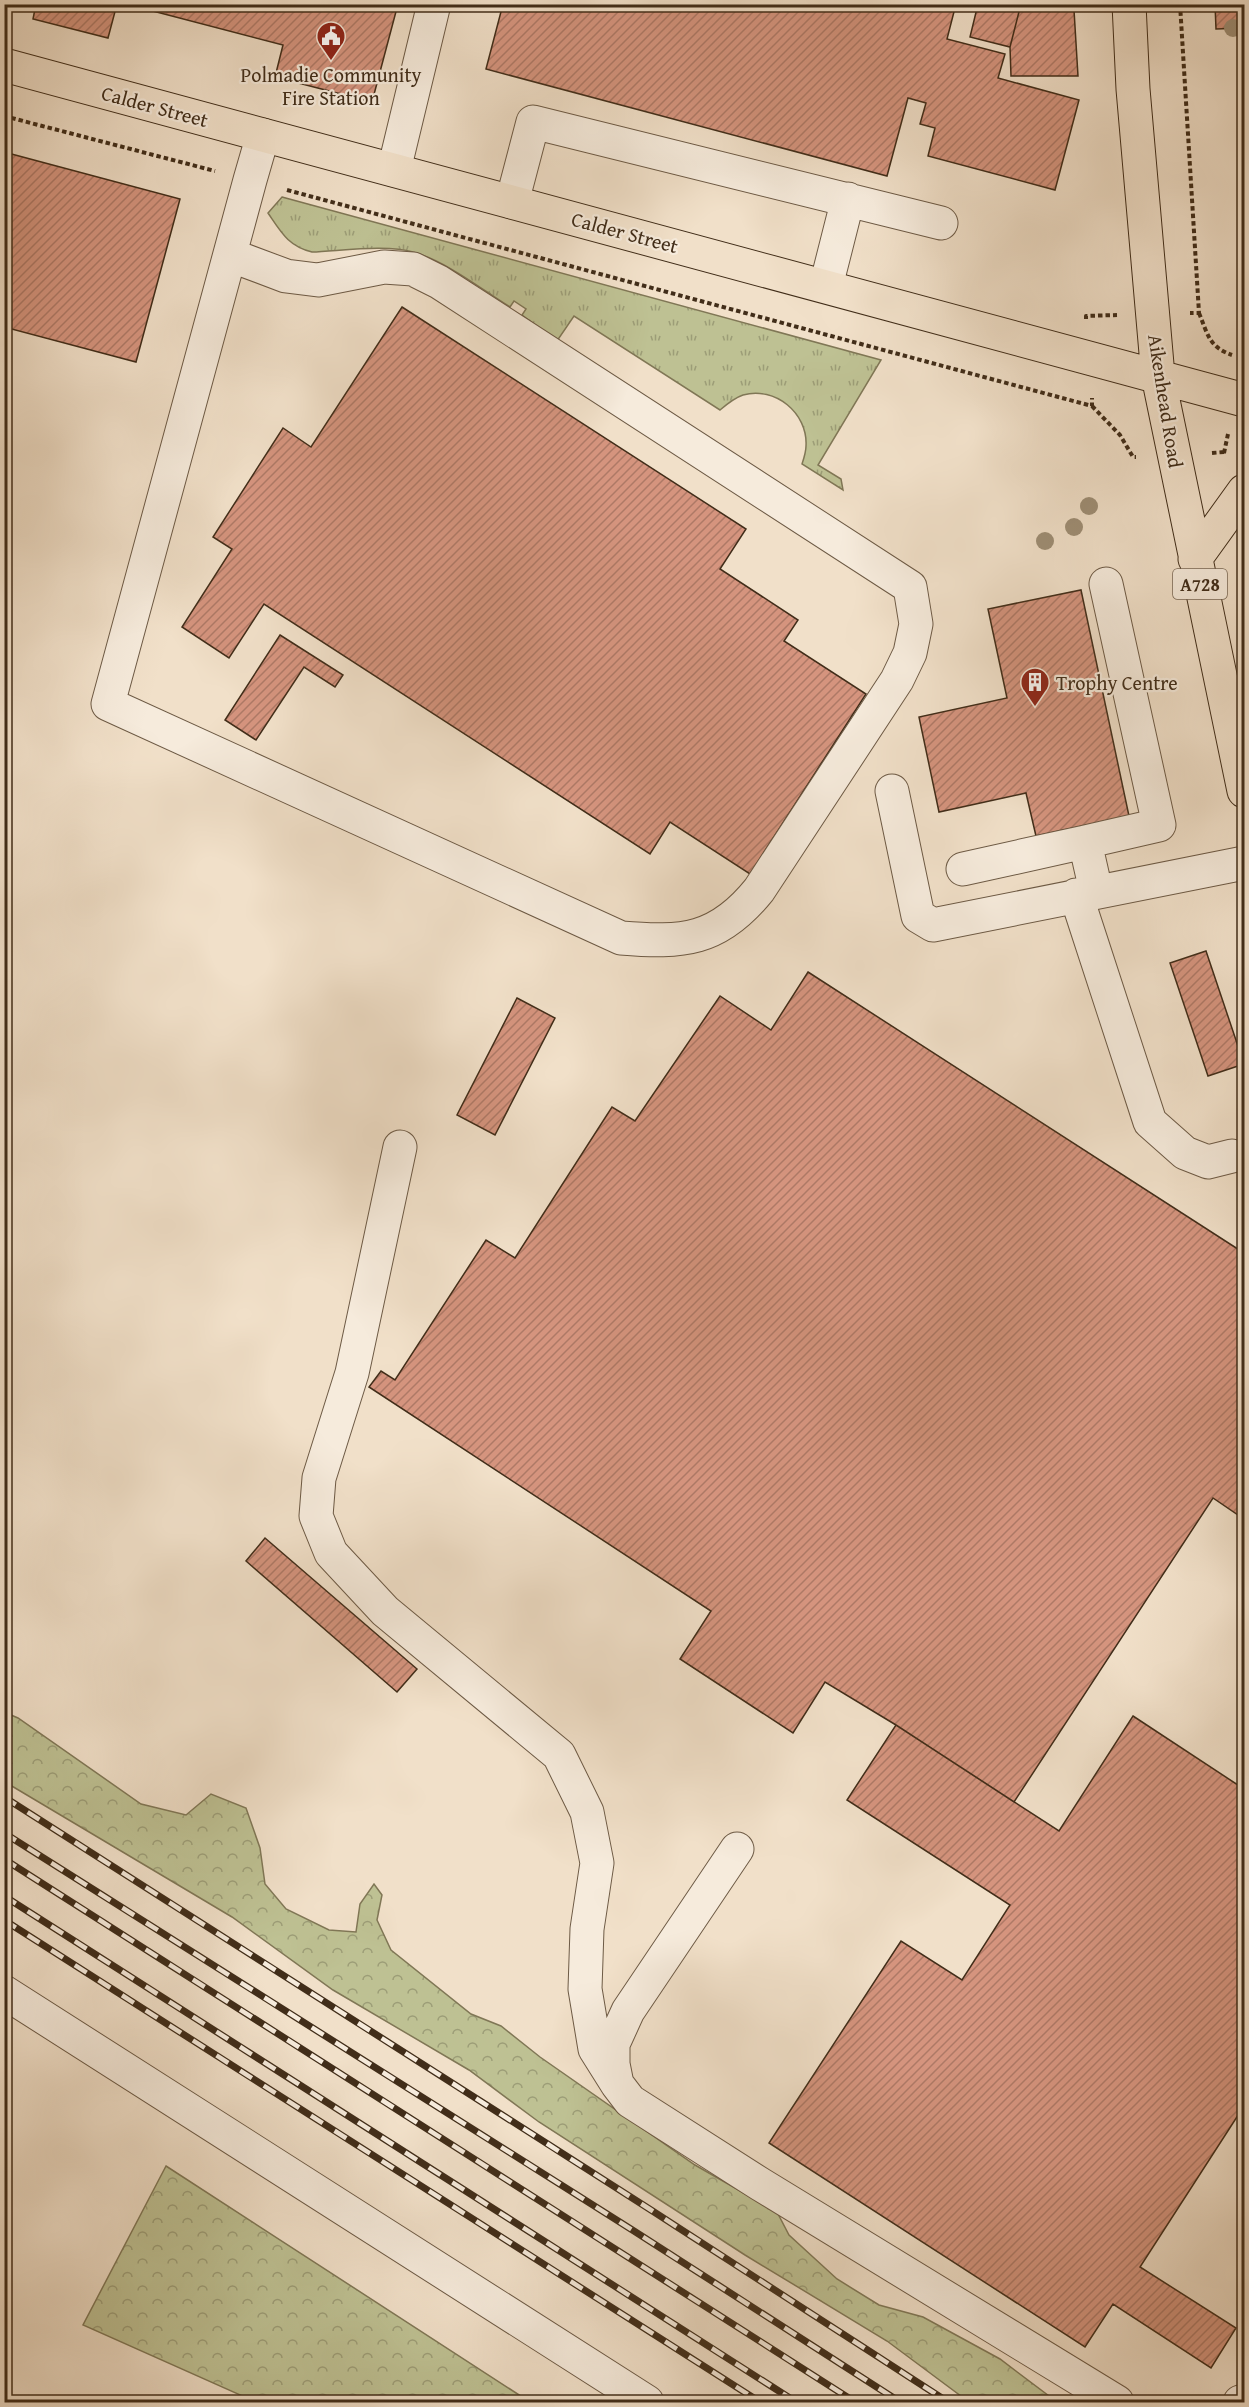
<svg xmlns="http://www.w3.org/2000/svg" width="1249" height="2407" viewBox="0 0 1249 2407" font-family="'Gentium Book Plus',serif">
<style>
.grass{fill:url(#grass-tufts);stroke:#807756;stroke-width:1.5}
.forest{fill:url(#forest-crowns);stroke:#807756;stroke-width:1.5}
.building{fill:url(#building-hatch);stroke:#412d19;stroke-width:1.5}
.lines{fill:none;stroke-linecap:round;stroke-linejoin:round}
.minor-casing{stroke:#6d5a45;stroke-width:35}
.major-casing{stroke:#412d19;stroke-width:35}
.path{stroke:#412d19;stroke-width:4;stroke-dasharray:4.5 3;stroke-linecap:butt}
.minor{stroke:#f6ebdc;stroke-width:33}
.major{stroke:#f1e0c9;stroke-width:33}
.rail-casing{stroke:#412d19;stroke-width:7}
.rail{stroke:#f6ebdc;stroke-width:4.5;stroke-dasharray:14;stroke-linecap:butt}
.tree{fill:#9e8e75}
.labels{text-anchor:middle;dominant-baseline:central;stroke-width:4.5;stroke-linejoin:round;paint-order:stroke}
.shield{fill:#f6ebdc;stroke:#776654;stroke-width:1.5}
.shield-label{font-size:18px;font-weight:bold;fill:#412d19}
.poi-label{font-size:20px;fill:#412d19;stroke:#f6ebdc}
.street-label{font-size:20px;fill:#412d19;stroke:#f6ebdc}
</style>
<defs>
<pattern id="grass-tufts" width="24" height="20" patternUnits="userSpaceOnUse" patternTransform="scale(1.5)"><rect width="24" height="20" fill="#bec193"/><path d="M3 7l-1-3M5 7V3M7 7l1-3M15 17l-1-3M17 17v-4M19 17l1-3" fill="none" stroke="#9c9d77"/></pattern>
<pattern id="forest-crowns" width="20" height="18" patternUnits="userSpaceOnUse" patternTransform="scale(1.5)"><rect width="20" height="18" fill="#bec193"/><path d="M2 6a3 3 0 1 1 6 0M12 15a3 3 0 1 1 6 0" fill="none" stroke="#9c9d77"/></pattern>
<pattern id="building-hatch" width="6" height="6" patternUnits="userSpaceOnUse" patternTransform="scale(1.5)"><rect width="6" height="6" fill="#d5947e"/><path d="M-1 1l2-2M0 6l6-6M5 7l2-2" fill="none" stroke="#ae7966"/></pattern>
</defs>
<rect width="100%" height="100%" fill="#f1e0c9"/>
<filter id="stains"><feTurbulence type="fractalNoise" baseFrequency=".00333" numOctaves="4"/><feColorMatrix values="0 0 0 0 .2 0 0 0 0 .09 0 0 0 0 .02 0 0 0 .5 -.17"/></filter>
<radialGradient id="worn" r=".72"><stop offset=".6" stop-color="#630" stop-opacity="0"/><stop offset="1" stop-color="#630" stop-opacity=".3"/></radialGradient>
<!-- grass -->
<path class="grass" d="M 282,197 L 881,360 L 818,465 L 841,479 L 843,490 L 802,464 C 804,458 806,451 806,446 C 808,413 775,386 743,395 C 734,398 727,404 720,410 L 574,316 L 557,341 L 522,315 L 526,309 L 514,301 L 510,307 C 481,289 446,261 413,252 C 387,244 340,251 312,252 C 288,246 281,232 268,213 Z"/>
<!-- forest -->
<path class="forest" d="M 4,1712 L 18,1718 L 141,1804 L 186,1815 L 211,1794 L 246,1808 L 260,1848 L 265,1884 L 286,1909 L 329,1930 L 356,1932 L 360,1904 L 374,1884 L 382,1895 L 377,1920 L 391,1950 L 471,2014 L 501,2026 L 540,2057 L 695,2165 L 777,2212 L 789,2235 L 837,2279 L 879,2305 L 923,2317 L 1000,2359 L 1057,2402 L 969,2402 L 887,2341 L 745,2255 L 539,2122 L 469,2070 L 333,1990 L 232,1917 L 5,1782 Z
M 166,2166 L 530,2402 L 256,2402 L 83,2325 Z"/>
<!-- building -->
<path class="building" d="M 36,4 L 117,4 L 108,38 L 33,19 Z
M 126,4 L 398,4 L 372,102 L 275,77 L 283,45 Z
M 503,4 L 956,4 L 947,39 L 1005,54 L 998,78 L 1079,100 L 1055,190 L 928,156 L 935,128 L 920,124 L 926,103 L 908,98 L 887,176 L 486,69 Z
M 978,4 L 1021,4 L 1010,47 L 970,37 Z
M 1021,4 L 1071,4 L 1074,10 L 1078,76 L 1011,76 L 1010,47 Z
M 1215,4 L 1244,4 L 1244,28 L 1216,29 Z
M 4,152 L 180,199 L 136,362 L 4,327 Z
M 402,307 L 746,529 L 720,569 L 798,620 L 784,641 L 866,694 L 750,874 L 670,822 L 650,854 L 264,604 L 229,658 L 182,627 L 232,549 L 213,537 L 283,428 L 311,447 Z
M 1081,590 L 1129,816 L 1036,836 L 1026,793 L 939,812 L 919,717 L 1007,698 L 988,609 Z
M 280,635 L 343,675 L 335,687 L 304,667 L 256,740 L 225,720 Z
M 1206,951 L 1244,1064 L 1208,1076 L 1170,963 Z
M 808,972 L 1244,1253 L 1244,1519 L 1213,1498 L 1014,1802 L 896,1725 L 825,1682 L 793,1733 L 680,1659 L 711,1611 L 369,1387 L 381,1371 L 395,1380 L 486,1240 L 515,1258 L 612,1107 L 635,1121 L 720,996 L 771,1030 Z
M 517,998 L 555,1018 L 495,1135 L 457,1115 Z
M 265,1538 L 417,1669 L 397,1692 L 246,1561 Z
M 1133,1716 L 1244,1789 L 1244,2106 L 1140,2267 L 1236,2328 L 1211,2368 L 1113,2304 L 1085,2347 L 769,2143 L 901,1941 L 962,1980 L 1010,1905 L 847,1800 L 896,1725 L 1059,1831 Z"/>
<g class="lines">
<!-- minor casing -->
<g class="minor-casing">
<path id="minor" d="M 394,170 L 434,4
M 512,202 L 533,122 L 941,223
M 230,255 L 286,276 L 318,280 L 384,267 L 413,269 L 439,282 L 910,587 L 916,624 L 910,653 L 897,680 L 759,890 C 718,941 683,943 621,938 L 108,704 L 250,180 L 263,135
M 826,286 L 848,199
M 892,791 L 918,916 L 933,925 L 1244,863
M 963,869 L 1085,842
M 1096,891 L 1085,842 L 1159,825 L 1106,584
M 1076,895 L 1150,1122 L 1185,1153 L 1208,1162 L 1232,1156
M 400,1147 L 352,1373 L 319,1478 L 316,1516 L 331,1553 L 385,1611 L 559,1755 L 587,1812 L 597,1863 L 587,1929 L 585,1989 L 595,2049 L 617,2084
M 737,1849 L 628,2011 L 613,2044 L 613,2064 L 617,2084 L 630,2101 L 760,2184 L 1117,2402
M 4,1992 L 647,2402
M 1240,2402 L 1244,2401"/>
</g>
<!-- major casing -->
<g class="major-casing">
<path id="major" d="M 1129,4 L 1133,89 L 1158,376 L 1244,791
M 4,65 L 1244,400
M 1195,559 L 1244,491"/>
</g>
<!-- path -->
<path class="path" d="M 1180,4 L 1199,313 L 1190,313
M 4,116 L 215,171
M 287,190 L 1092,406 L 1092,398
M 1199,313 C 1208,335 1209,347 1232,355
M 1086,319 L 1086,316 L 1117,315
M 1092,406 L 1120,435 L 1133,457 L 1136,457
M 1212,453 L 1224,452
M 1224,453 L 1228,434"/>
<!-- minor -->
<use href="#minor" class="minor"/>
<!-- major -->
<use href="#major" class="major"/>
<!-- rail casing -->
<g class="rail-casing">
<path id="rail" d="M 4,1797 L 651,2210 L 948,2402
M 4,1833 L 634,2231 L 900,2402
M 4,1859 L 855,2402
M 4,1896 L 796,2402
M 4,1920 L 760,2402"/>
</g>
<!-- rail -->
<use href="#rail" class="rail"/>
</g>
<!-- trees -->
<g class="tree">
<circle cx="1233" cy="28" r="9"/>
<circle cx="1089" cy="506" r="9"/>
<circle cx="1074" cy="527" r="9"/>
<circle cx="1045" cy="541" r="9"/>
</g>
<!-- icons -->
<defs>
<g id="civic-pin" transform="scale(1.5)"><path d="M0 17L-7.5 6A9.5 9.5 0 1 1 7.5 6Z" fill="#8f2418" stroke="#f6ebdc"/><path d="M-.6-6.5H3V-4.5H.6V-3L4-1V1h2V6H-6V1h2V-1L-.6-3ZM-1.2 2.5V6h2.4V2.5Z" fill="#fff"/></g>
<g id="building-pin" transform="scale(1.5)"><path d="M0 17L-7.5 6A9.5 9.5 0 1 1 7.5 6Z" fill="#8f2418" stroke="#f6ebdc"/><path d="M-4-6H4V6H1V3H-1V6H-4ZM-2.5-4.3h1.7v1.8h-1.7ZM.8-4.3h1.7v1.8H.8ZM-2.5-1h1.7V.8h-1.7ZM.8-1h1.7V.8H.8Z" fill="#fff"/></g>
</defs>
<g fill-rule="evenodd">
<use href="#civic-pin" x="331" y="36"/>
<use href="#building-pin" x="1035" y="682"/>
</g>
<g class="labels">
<!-- shield labels -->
<rect class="shield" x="1173" y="569" width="54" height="30" rx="4.5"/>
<g class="shield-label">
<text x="1200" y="584">A728</text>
</g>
<!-- poi labels -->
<g class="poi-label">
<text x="331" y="74">Polmadie Community<tspan x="331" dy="23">Fire Station</tspan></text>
<text x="1056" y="682" text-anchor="start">Trophy Centre</text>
</g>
<!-- street labels -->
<g class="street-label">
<text transform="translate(155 106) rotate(15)">Calder Street</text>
<text transform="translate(625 232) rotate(15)">Calder Street</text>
<text transform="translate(1166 401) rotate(81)">Aikenhead Road</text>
</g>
</g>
<!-- margin -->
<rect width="1249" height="2407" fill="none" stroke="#f1e0c9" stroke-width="24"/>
<rect x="6" y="6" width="1237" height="2395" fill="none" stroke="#412d19" stroke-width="3"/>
<rect x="12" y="12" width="1225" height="2383" fill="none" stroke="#412d19" stroke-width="1.5"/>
<rect width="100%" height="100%" filter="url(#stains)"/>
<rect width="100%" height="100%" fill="url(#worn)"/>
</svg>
